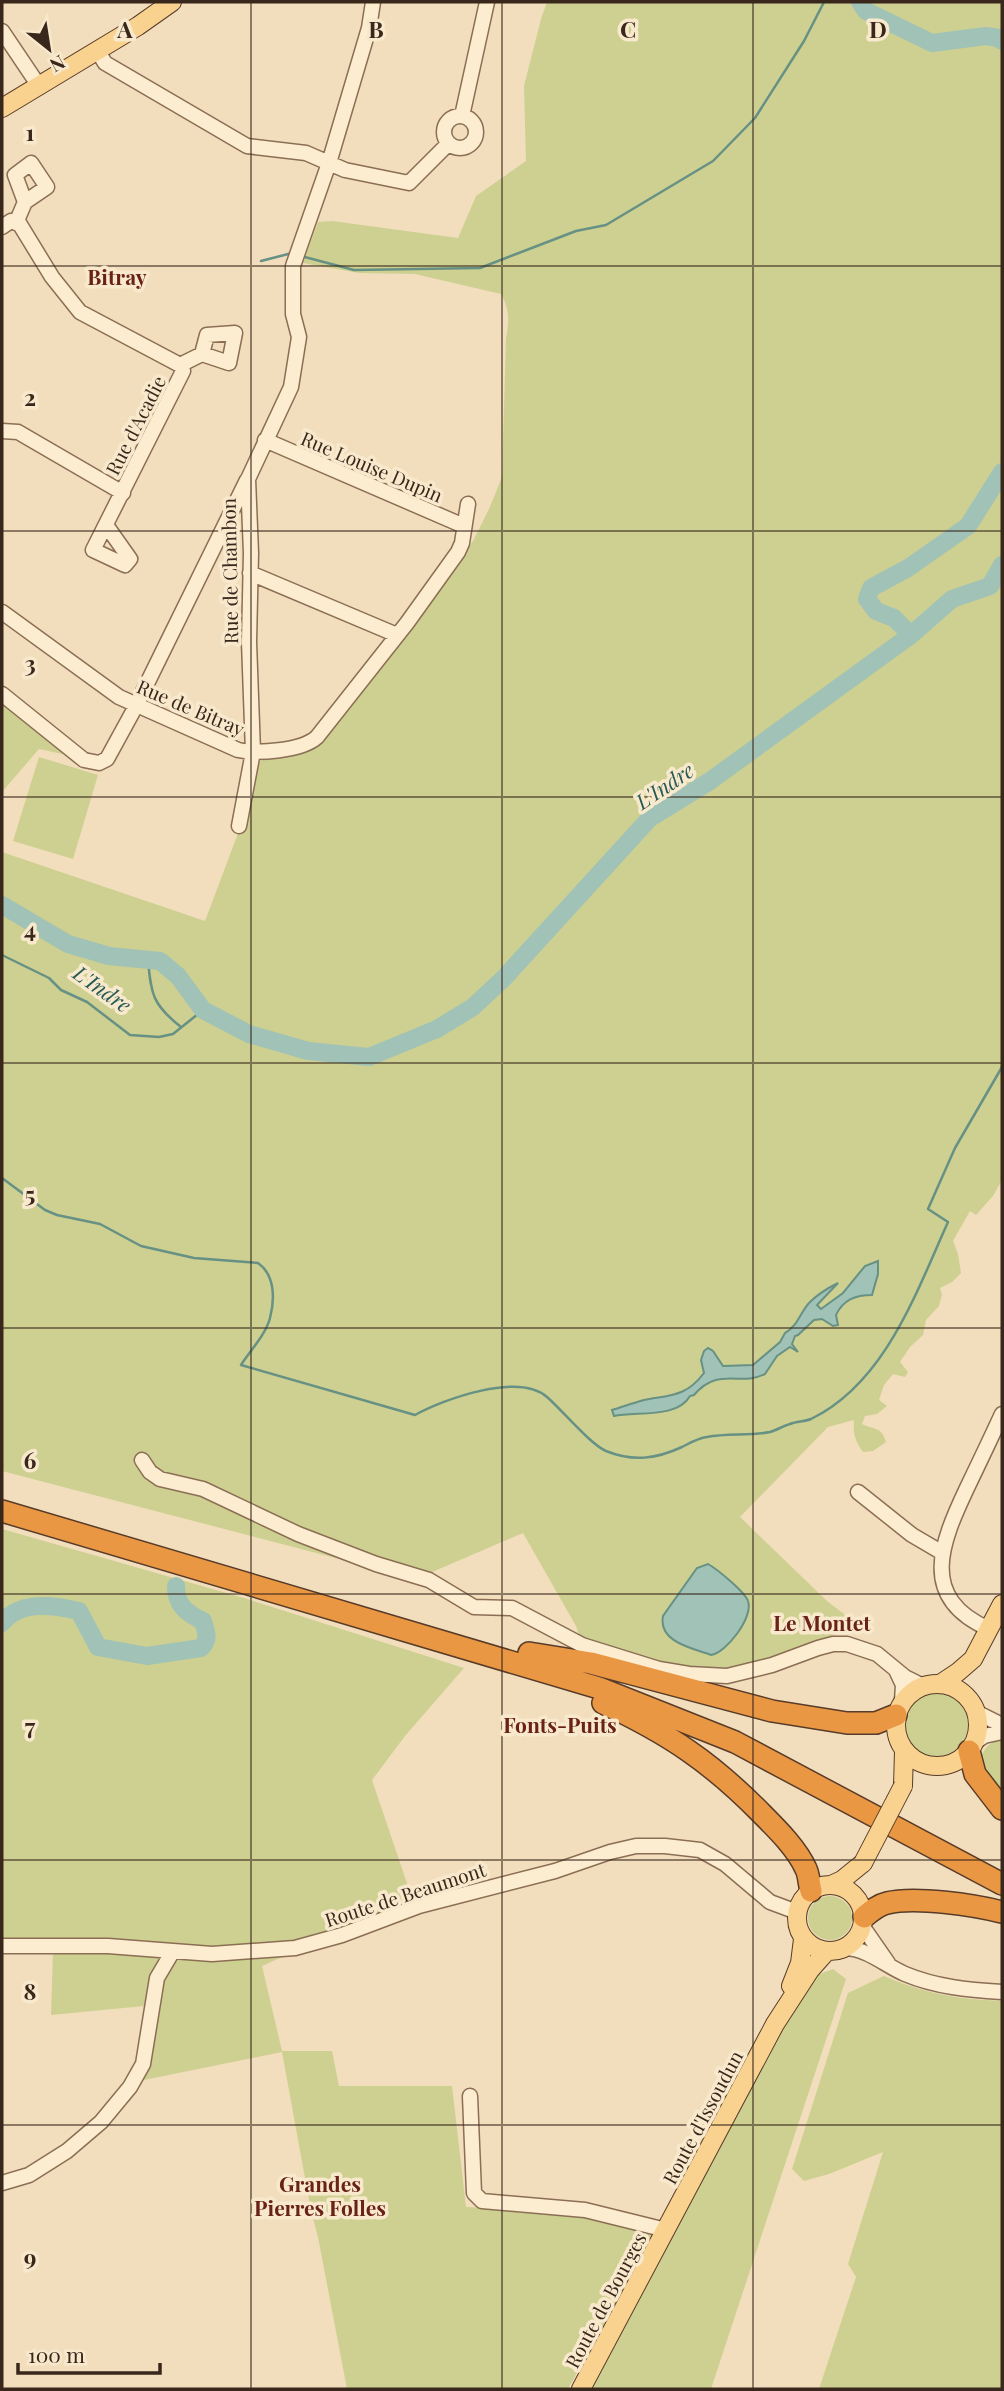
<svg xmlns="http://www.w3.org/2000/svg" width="1004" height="2391" viewBox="0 0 1004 2391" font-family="'Playfair Display',serif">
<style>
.green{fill:#cdd090}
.water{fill:#a1c2b6;stroke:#679184;stroke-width:2}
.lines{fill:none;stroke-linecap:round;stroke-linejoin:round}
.stream{stroke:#679184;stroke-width:2.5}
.river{stroke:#a1c2b6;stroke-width:18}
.minor-casing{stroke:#8b6e54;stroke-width:17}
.major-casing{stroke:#583c29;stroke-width:20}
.highway-casing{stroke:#583c29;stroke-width:24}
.minor{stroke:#fcecd0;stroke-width:14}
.major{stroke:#f9d290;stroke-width:18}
.highway{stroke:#ea9744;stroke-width:21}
.major-bridge-casing{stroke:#583c29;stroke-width:20;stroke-linecap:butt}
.major-bridge{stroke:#f9d290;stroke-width:18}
.grid{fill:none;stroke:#39271b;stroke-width:2;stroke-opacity:0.55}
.labels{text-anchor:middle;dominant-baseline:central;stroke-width:7;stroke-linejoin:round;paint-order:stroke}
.street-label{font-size:19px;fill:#39271b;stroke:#f8e9cd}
.neighbourhood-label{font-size:21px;font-weight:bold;fill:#692216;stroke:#f8e9cd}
.water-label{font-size:21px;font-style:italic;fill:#285a54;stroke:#f8e9cd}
.grid-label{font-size:23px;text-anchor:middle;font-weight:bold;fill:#39271b;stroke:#f8e9cd;stroke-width:7;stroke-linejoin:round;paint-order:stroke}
</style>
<rect width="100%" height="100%" fill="#f2debd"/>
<!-- green -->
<path class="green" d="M 547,2 L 1002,2 L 1002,1180 L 993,1196 L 976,1215 L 970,1211 L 953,1241 L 958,1254 L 961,1273 L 952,1282 L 940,1288 L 942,1295 L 939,1306 L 926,1320 L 923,1335 L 910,1347 L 900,1362 L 908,1372 L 905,1377 L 893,1374 L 884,1385 L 879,1400 L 887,1406 L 877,1414 L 865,1416 L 862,1424 C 873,1430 882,1426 886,1442 L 873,1451 L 863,1452 C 855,1441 853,1434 854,1420 L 828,1427 L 740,1517 L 827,1601 L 857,1624 C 815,1646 757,1668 709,1670 C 672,1671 615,1650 580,1638 L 576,1626 L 523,1533 L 416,1579 L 2,1471 L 2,852 L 205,921 L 243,820 L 254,767 L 262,760 L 303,753 L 315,747 L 327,737 L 473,541 L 489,509 L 502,477 L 506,339 C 509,321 510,310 501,294 L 415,274 L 359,273 L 303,263 L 318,222 L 332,221 L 458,238 L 476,196 L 526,161 L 524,86 L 541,19 Z
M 2,698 L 72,756 L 39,749 L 2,792 Z
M 39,757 L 98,775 L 73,859 L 13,841 Z
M 2,1529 L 244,1598 L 464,1668 L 405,1736 L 372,1780 L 414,1904 L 343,1930 L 262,1966 L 282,2051 L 332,2051 L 339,2086 L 452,2086 L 466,2207 L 558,2211 L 656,2230 L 568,2389 L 347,2389 L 318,2237 L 311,2211 L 282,2052 L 139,2081 L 138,2062 L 144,2006 L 51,2015 L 53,1952 L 2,1952 Z
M904 1725a32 32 0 1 1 64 0a32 32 0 1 1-64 0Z
M 1002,1738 L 1002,1793 L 980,1766 C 980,1751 988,1743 1002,1738 Z
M808 1918a22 22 0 1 1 44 0a22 22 0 1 1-44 0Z
M 833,1969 L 846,1979 L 711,2389 L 591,2389 L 784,2024 L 812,1977 Z
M 884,1976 C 926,1994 957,1999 1002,2001 L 1002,2389 L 819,2389 L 856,2277 L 848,2264 L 883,2152 L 829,2174 L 804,2181 L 792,2169 L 848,1993 Z"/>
<!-- water -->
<path class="water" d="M 878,1261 L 878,1274 L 872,1295 C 855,1295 843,1300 836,1315 L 838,1325 L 833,1326 L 822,1319 L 814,1320 L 798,1335 L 795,1336 L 792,1344 L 798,1352 L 790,1347 L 777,1356 L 765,1374 C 740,1387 718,1366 694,1395 L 690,1396 C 677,1419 636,1411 614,1416 L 612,1410 C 622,1407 633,1403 644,1400 C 670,1395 686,1397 704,1373 L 701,1360 L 704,1351 L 708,1348 L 713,1351 L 723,1366 L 753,1365 L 780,1342 L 785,1333 C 798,1326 800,1312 810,1302 C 818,1294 828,1288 838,1283 L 817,1305 L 821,1309 L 843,1293 L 865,1266 Z
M 708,1564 C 717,1569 745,1592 748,1601 C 754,1617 726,1653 711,1655 C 692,1648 658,1642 663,1616 L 697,1568 Z"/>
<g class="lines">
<!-- stream -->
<path class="stream" d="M 301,256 L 354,270 L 480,268 L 576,231 L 606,225 L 713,161 L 755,118 L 804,41 L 824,2
M 261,261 L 292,253
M 2,955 L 49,978 L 61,990 L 87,1002 L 130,1035 L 159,1037 L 173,1034 L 203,1010
M 148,960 C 151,995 153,1005 181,1027
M 2,1178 L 45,1210 L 57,1215 L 100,1224 L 141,1246 L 194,1258 L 258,1263 C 275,1275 275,1299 270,1318 C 266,1334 250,1351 241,1365 L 415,1415 C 444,1399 519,1372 547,1397 C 562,1410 590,1444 606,1451 C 633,1462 656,1459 682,1447 C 690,1443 698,1438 707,1437 C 727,1433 750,1436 770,1432 C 777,1430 783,1426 790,1424 C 797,1421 804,1422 811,1419 C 885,1383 916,1293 948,1222 L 928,1209 L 955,1148 L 1002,1067"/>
<!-- river -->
<path class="river" d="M 860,2 L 866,11 L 932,43 L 986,36 L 998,38 L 1002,41
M 911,635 L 894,618 L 876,611 L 867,599 L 871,588 L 908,568 L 968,526 L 1002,472
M 2,905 L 68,944 L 109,956 L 160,961 L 178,976 L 203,1010 L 249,1034 L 308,1051 L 369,1057 L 437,1029 L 473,1007 L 504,978 L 650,818 L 710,781 L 911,635 L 952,599 L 990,586 L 1002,565
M 2,1623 C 20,1600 54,1605 79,1611 L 98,1647 L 147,1656 L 201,1648 C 210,1639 206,1632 203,1621 C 186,1613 176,1605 176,1586"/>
<!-- minor casing -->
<g class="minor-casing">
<path id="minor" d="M 2,31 L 39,86
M 97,50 L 105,63 L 247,146 L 306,153 L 345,170 L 409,183 L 448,144
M444 132a16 16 0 1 1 32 0a16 16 0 1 1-32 0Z
M 462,116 L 487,2
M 16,223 L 25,202 L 15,175 L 31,163 L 47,187 L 25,202
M 2,227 L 11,221 L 19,223 L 52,277 L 80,312 L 180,365 L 183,371 L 93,550 L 125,565 L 130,559 L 106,525
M 180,365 L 202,354 L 229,363 L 235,333 L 207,335 L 202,354
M 2,431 L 18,432 L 123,493
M 265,440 L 464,526
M 250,573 L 397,635
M 2,612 L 119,697 L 238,750 C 257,754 302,751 317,737 L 407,623 L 458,552 L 462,543 L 468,504
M 2,694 L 84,760 L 99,763 L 107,759 L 136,706 L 247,480
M 239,826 L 253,752 L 249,642 L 251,553 L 248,479 L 291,387 L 299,337 L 293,314 L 293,266 L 329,163 L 369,28 L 373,2
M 142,1460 L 150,1472 L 160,1479 L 203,1489 L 298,1534 L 376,1564 L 429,1580 L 474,1607 L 512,1608 L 582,1645 L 659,1669 L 689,1674 L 727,1676 L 772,1665 L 818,1648 L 833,1644 L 847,1644 L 877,1654 L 905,1677 L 923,1686
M 858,1492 L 912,1535 L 941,1552
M 989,1629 C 918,1598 941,1543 967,1488 C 979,1463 991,1438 1002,1414
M 896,1670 L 903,1685 L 902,1701
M 976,1712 L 1002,1725
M 974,1743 L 984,1736 L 1002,1732
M 863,1927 L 888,1963
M 2,1946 L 108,1946 L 212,1954 L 295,1948 L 342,1935 L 419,1906 L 555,1871 L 610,1852 L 636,1846 L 665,1846 L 700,1850 L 725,1864 L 770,1902 L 797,1912
M 846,1948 C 868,1949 886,1966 905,1974 C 936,1987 969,1990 1002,1992
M 470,2096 L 474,2193 L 482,2201 L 585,2210 L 666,2230
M 2,2183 L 29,2175 L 67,2151 L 101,2122 L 130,2087 L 143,2064 L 157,1978 L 173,1951"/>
</g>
<!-- major casing -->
<g class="major-casing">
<path id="major" d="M 2,108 L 138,26 L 172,2
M896 1725a41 41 0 1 1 82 0a41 41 0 1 1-82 0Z
M 940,1684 L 958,1672 L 973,1659 L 1002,1604
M 903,1786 L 904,1751
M797 1918a33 33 0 1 1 66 0a33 33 0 1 1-66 0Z
M 831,1885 L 842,1880 L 863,1863
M 791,1986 L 800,1963 L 803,1939
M 581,2389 L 775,2024 L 810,1970 L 826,1952"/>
</g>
<!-- highway casing -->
<g class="highway-casing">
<path id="highway" d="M 2,1511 L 599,1688 L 735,1742 L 1002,1884
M 529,1653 L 591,1663 L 772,1711 L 847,1723 L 876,1723 L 896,1715
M 603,1703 C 669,1734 711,1762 762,1814 C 778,1830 797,1849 806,1869 C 809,1875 809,1884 811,1891
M 969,1751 L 975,1774 L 1002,1809
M 864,1917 C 871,1911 878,1905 887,1903 C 915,1896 974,1905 1002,1912"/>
</g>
<!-- minor -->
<use href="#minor" class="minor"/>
<!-- major -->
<use href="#major" class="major"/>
<!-- highway -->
<use href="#highway" class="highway"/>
<!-- major-bridge casing -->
<g class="major-bridge-casing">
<path id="major-bridge" d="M 863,1863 L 903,1786"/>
</g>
<!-- major-bridge -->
<use href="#major-bridge" class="major-bridge"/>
</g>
<!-- grid -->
<path class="grid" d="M 251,2 L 251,2389M 502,2 L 502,2389M 753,2 L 753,2389M 2,266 L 1002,266M 2,531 L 1002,531M 2,797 L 1002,797M 2,1063 L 1002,1063M 2,1328 L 1002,1328M 2,1594 L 1002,1594M 2,1860 L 1002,1860M 2,2125 L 1002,2125"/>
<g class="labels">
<!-- street labels -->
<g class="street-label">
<text transform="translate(135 425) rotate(-63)">Rue d'Acadie</text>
<text transform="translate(372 466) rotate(23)">Rue Louise Dupin</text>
<text transform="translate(229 571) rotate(-91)">Rue de Chambon</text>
<text transform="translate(191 707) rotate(23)">Rue de Bitray</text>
<text transform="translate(405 1894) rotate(-18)">Route de Beaumont</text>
<text transform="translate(702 2117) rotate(-62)">Route d'Issoudun</text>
<text transform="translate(605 2300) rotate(-62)">Route de Bourges</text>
</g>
<!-- neighbourhood labels -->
<g class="neighbourhood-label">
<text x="117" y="276">Bitray</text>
<text x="822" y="1622">Le Montet</text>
<text x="560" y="1724">Fonts-Puits</text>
<text x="320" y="2183">Grandes<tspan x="320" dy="24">Pierres Folles</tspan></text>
</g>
<!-- water labels -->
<g class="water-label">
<text transform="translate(664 785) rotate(-34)">L'Indre</text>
<text transform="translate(103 988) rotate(35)">L'Indre</text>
</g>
</g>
<g class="grid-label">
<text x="125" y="38">A</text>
<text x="376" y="38">B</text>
<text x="628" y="38">C</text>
<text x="878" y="38">D</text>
<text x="30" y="141">1</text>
<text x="30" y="406">2</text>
<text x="30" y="672">3</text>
<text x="30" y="938">4</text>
<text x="30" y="1203">5</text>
<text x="30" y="1469">6</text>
<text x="30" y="1735">7</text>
<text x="30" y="2000">8</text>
<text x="30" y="2266">9</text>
</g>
<!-- border -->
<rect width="1004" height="2391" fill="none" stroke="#39271b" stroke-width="7"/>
<!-- north arrow -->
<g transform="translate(49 49) rotate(150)" stroke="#f8e9cd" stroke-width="5" paint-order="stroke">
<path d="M0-5L12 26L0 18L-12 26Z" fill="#39271b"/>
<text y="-10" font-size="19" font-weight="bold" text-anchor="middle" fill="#39271b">N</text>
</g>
<!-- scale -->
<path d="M18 2363v10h142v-10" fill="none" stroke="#39271b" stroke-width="3.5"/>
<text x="28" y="2363" font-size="21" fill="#39271b" stroke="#f8e9cd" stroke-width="5" paint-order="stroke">100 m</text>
</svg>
